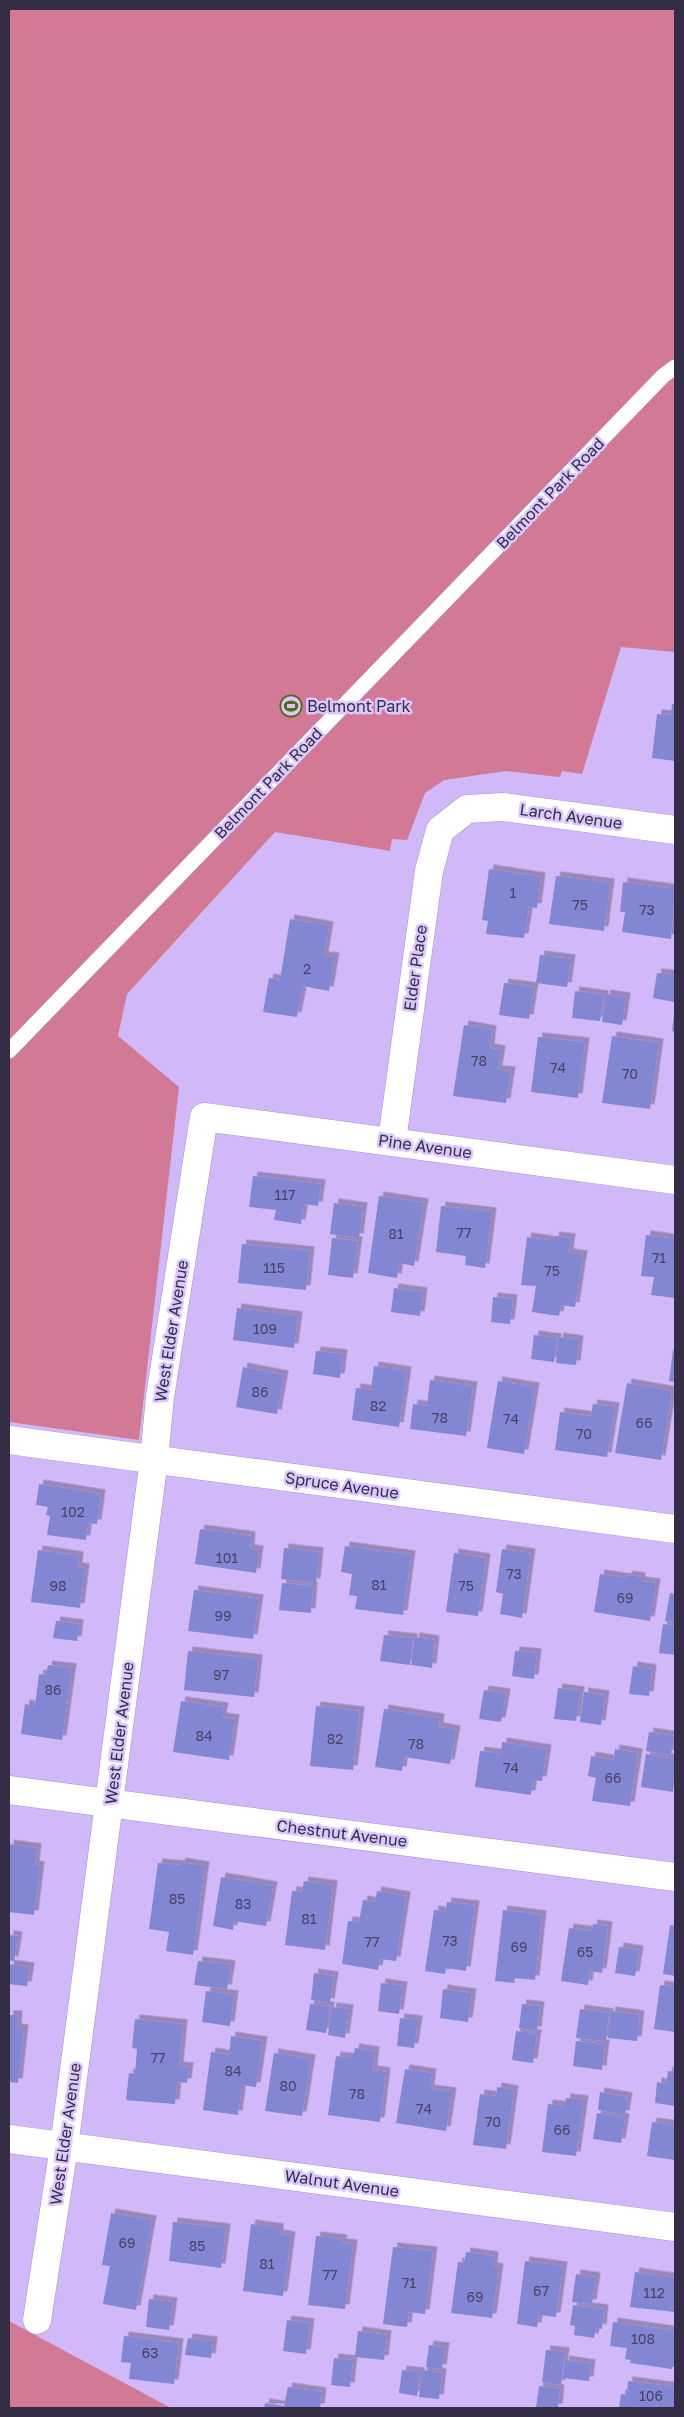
<svg xmlns="http://www.w3.org/2000/svg" width="684" height="2417" viewBox="0 0 684 2417" font-family="'Golos Text',sans-serif">
<style>
.green{fill:#d27a95}
.building{fill:#8386d3;filter:url(#shadow)}
.lines{fill:none;stroke-linecap:round;stroke-linejoin:round}
.service-casing{stroke:#a78fce;stroke-width:16}
.minor-casing{stroke:#a78fce;stroke-width:29}
.service{stroke:#fff;stroke-width:15}
.minor{stroke:#fff;stroke-width:28}
.labels{text-anchor:middle;dominant-baseline:central;stroke-width:5;stroke-linejoin:round;paint-order:stroke}
.number-label{font-size:14px;fill:#484269}
.street-label{font-size:16px;fill:#352c46;stroke:#dac8fd}
.poi-label{font-size:16px;fill:#352c46;stroke:#dac8fd;text-anchor:start}
</style>
<defs>
<filter id="shadow"><feDropShadow dx="4.5" dy="-4.5" stdDeviation="0" flood-color="#0004"/></filter>
</defs>
<rect width="100%" height="100%" fill="#d0b8f9"/>
<!-- green -->
<path class="green" d="M 9,9 L 675,9 L 675,652 L 621,647 L 582,774 L 562,771 L 560,777 L 506,771 L 444,780 L 425,793 L 407,840 L 392,839 L 390,851 L 275,832 L 127,994 L 118,1036 L 179,1087 L 139,1440 L 9,1422 Z
M 9,2321 L 171,2408 L 9,2408 Z"/>
<!-- building -->
<path class="building" d="M 672,704 L 675,704 L 675,761 L 652,758 L 657,714 L 671,715 Z
M 489,869 L 541,877 L 537,908 L 529,907 L 524,938 L 486,934 L 488,921 L 482,920 Z
M 556,876 L 610,883 L 604,931 L 549,924 Z
M 623,882 L 675,889 L 671,939 L 622,932 L 625,912 L 620,912 Z
M 290,919 L 329,926 L 324,956 L 335,957 L 329,991 L 303,986 L 297,1017 L 263,1012 L 269,978 L 280,980 Z
M 540,955 L 571,959 L 567,987 L 536,983 Z
M 657,973 L 675,975 L 674,1002 L 653,998 Z
M 504,983 L 534,987 L 529,1019 L 499,1015 Z
M 575,991 L 604,995 L 600,1021 L 572,1018 Z
M 606,994 L 626,997 L 622,1025 L 602,1022 Z
M 674,1015 L 675,1015 L 675,1032 L 672,1031 Z
M 464,1025 L 492,1030 L 490,1048 L 501,1050 L 498,1070 L 511,1071 L 506,1103 L 453,1096 Z
M 612,1036 L 659,1043 L 650,1109 L 602,1103 Z
M 538,1037 L 585,1042 L 578,1098 L 531,1092 Z
M 253,1176 L 321,1184 L 318,1206 L 304,1204 L 301,1224 L 274,1220 L 276,1210 L 249,1207 Z
M 379,1196 L 424,1203 L 414,1266 L 399,1263 L 397,1278 L 368,1273 Z
M 334,1203 L 363,1207 L 359,1238 L 330,1234 Z
M 441,1206 L 492,1212 L 485,1268 L 465,1265 L 466,1256 L 436,1252 Z
M 646,1235 L 675,1239 L 675,1298 L 651,1295 L 654,1277 L 641,1276 Z
M 555,1236 L 571,1238 L 569,1253 L 583,1255 L 575,1307 L 561,1305 L 559,1316 L 532,1312 L 536,1286 L 521,1285 L 527,1237 L 554,1241 Z
M 332,1238 L 358,1241 L 353,1278 L 328,1275 Z
M 242,1244 L 310,1251 L 306,1290 L 238,1283 Z
M 394,1288 L 423,1292 L 420,1316 L 391,1312 Z
M 493,1297 L 513,1299 L 510,1324 L 491,1322 Z
M 237,1308 L 298,1316 L 294,1348 L 233,1340 Z
M 534,1335 L 557,1338 L 554,1362 L 531,1359 Z
M 559,1337 L 579,1340 L 576,1365 L 556,1363 Z
M 673,1350 L 675,1351 L 675,1382 L 669,1381 Z
M 316,1351 L 343,1354 L 340,1378 L 313,1374 Z
M 374,1366 L 407,1371 L 399,1427 L 352,1420 L 356,1388 L 371,1390 Z
M 243,1367 L 284,1375 L 277,1414 L 236,1407 Z
M 430,1380 L 473,1386 L 466,1436 L 410,1429 L 413,1404 L 427,1406 Z
M 498,1381 L 535,1387 L 524,1454 L 487,1448 Z
M 627,1383 L 672,1391 L 661,1460 L 615,1453 Z
M 593,1404 L 615,1407 L 607,1457 L 555,1450 L 560,1412 L 591,1416 Z
M 39,1484 L 101,1494 L 97,1524 L 88,1523 L 86,1540 L 47,1535 L 50,1516 L 46,1515 L 48,1507 L 36,1505 Z
M 200,1529 L 251,1536 L 250,1549 L 259,1550 L 256,1573 L 195,1564 Z
M 345,1546 L 411,1555 L 403,1615 L 355,1609 L 357,1596 L 349,1595 L 352,1574 L 341,1572 Z
M 284,1548 L 319,1552 L 316,1583 L 281,1579 Z
M 502,1549 L 531,1553 L 522,1618 L 500,1614 L 503,1594 L 496,1592 Z
M 38,1550 L 79,1556 L 78,1567 L 85,1568 L 80,1608 L 31,1602 Z
M 454,1553 L 486,1558 L 478,1616 L 446,1612 Z
M 600,1574 L 627,1578 L 628,1575 L 641,1577 L 641,1581 L 656,1583 L 650,1621 L 594,1612 Z
M 282,1583 L 313,1586 L 311,1613 L 279,1610 Z
M 194,1590 L 259,1599 L 253,1639 L 188,1631 Z
M 670,1593 L 675,1594 L 675,1622 L 665,1621 Z
M 56,1621 L 79,1624 L 77,1641 L 53,1638 Z
M 663,1624 L 675,1625 L 675,1655 L 659,1653 Z
M 384,1635 L 413,1638 L 410,1665 L 380,1661 Z
M 415,1637 L 435,1640 L 432,1668 L 411,1665 Z
M 188,1651 L 258,1659 L 254,1697 L 184,1690 Z
M 515,1651 L 537,1653 L 534,1679 L 512,1676 Z
M 48,1665 L 72,1668 L 62,1740 L 21,1734 L 25,1704 L 35,1706 L 39,1674 L 46,1675 Z
M 633,1666 L 652,1669 L 649,1696 L 629,1694 Z
M 558,1688 L 580,1691 L 576,1721 L 554,1719 Z
M 484,1690 L 506,1693 L 501,1722 L 479,1719 Z
M 584,1692 L 605,1695 L 601,1725 L 580,1722 Z
M 181,1701 L 224,1707 L 222,1717 L 235,1719 L 229,1760 L 173,1752 Z
M 316,1706 L 360,1711 L 353,1770 L 310,1766 Z
M 384,1709 L 440,1718 L 439,1727 L 456,1730 L 450,1764 L 404,1757 L 402,1771 L 375,1767 Z
M 649,1732 L 674,1736 L 671,1755 L 646,1751 Z
M 502,1742 L 547,1749 L 542,1781 L 533,1780 L 531,1795 L 475,1787 L 480,1751 L 501,1754 Z
M 615,1749 L 638,1753 L 630,1806 L 592,1801 L 596,1778 L 588,1776 L 591,1756 L 614,1760 Z
M 646,1754 L 675,1759 L 673,1792 L 641,1787 Z
M 9,1844 L 37,1848 L 35,1865 L 40,1866 L 34,1915 L 9,1912 Z
M 181,1862 L 205,1866 L 193,1955 L 166,1951 L 169,1932 L 149,1929 L 158,1863 L 180,1865 Z
M 221,1877 L 273,1886 L 266,1926 L 234,1921 L 233,1930 L 213,1926 Z
M 304,1881 L 333,1885 L 325,1950 L 285,1945 L 292,1891 L 302,1892 Z
M 377,1891 L 406,1896 L 396,1961 L 380,1959 L 378,1970 L 342,1964 L 348,1921 L 359,1922 L 363,1900 L 375,1902 Z
M 447,1902 L 475,1905 L 466,1971 L 446,1968 L 445,1974 L 425,1971 L 434,1910 L 446,1912 Z
M 503,1910 L 542,1915 L 535,1980 L 515,1978 L 514,1983 L 495,1981 Z
M 593,1924 L 608,1926 L 602,1973 L 590,1971 L 588,1985 L 561,1981 L 569,1928 L 592,1931 Z
M 670,1925 L 675,1926 L 675,1976 L 663,1974 Z
M 9,1935 L 18,1936 L 14,1961 L 9,1960 Z
M 619,1947 L 639,1950 L 635,1976 L 615,1973 Z
M 198,1961 L 231,1965 L 227,1989 L 194,1985 Z
M 9,1964 L 30,1967 L 27,1986 L 9,1984 Z
M 314,1973 L 334,1976 L 330,2003 L 311,2000 Z
M 381,1983 L 403,1986 L 399,2014 L 378,2011 Z
M 660,1985 L 675,1987 L 675,2032 L 654,2029 Z
M 443,1989 L 472,1993 L 468,2022 L 440,2018 Z
M 206,1991 L 234,1995 L 230,2026 L 202,2022 Z
M 310,2004 L 330,2006 L 326,2033 L 306,2030 Z
M 522,2004 L 540,2006 L 537,2031 L 519,2028 Z
M 332,2007 L 349,2009 L 345,2038 L 328,2035 Z
M 580,2009 L 609,2013 L 606,2041 L 576,2038 Z
M 611,2011 L 640,2015 L 637,2041 L 608,2038 Z
M 9,2015 L 18,2015 L 17,2028 L 24,2029 L 18,2083 L 9,2082 Z
M 400,2018 L 418,2020 L 414,2048 L 397,2046 Z
M 135,2019 L 183,2024 L 179,2066 L 189,2067 L 187,2083 L 177,2082 L 175,2104 L 126,2100 L 129,2073 L 135,2074 L 137,2049 L 132,2048 Z
M 516,2031 L 537,2034 L 533,2063 L 512,2060 Z
M 231,2036 L 263,2041 L 256,2087 L 242,2085 L 238,2115 L 203,2110 L 211,2052 L 229,2055 Z
M 576,2041 L 605,2044 L 602,2070 L 573,2066 Z
M 355,2048 L 375,2051 L 373,2070 L 386,2072 L 380,2122 L 328,2115 L 336,2056 L 353,2058 Z
M 274,2053 L 311,2059 L 302,2116 L 265,2111 Z
M 405,2069 L 432,2073 L 430,2089 L 452,2092 L 446,2131 L 396,2123 Z
M 668,2071 L 675,2072 L 675,2106 L 655,2103 L 657,2082 L 666,2084 Z
M 497,2087 L 514,2090 L 506,2149 L 473,2145 L 480,2094 L 496,2096 Z
M 600,2092 L 628,2097 L 625,2115 L 598,2110 Z
M 566,2098 L 584,2100 L 576,2156 L 542,2152 L 548,2104 L 565,2106 Z
M 597,2113 L 625,2118 L 621,2143 L 593,2139 Z
M 652,2122 L 675,2125 L 675,2160 L 647,2156 Z
M 111,2213 L 152,2220 L 136,2310 L 103,2304 L 110,2266 L 102,2265 Z
M 173,2222 L 226,2228 L 221,2268 L 169,2261 Z
M 251,2224 L 279,2228 L 279,2234 L 291,2236 L 283,2296 L 243,2291 Z
M 316,2236 L 343,2239 L 342,2243 L 353,2244 L 345,2309 L 308,2305 Z
M 393,2247 L 433,2251 L 425,2314 L 409,2312 L 407,2327 L 383,2324 Z
M 466,2252 L 494,2256 L 493,2267 L 499,2268 L 492,2318 L 451,2313 L 458,2262 L 464,2263 Z
M 525,2261 L 563,2266 L 556,2317 L 539,2315 L 537,2327 L 517,2324 Z
M 635,2272 L 675,2278 L 675,2312 L 630,2307 Z
M 576,2274 L 596,2277 L 592,2304 L 572,2302 Z
M 149,2299 L 173,2302 L 169,2330 L 146,2327 Z
M 573,2305 L 604,2309 L 602,2329 L 596,2328 L 594,2338 L 574,2335 L 575,2326 L 570,2325 Z
M 287,2320 L 310,2323 L 306,2354 L 283,2351 Z
M 613,2322 L 675,2331 L 675,2367 L 672,2367 L 672,2369 L 630,2363 L 631,2360 L 625,2359 L 627,2348 L 610,2346 Z
M 358,2331 L 387,2335 L 384,2360 L 355,2357 Z
M 124,2336 L 179,2343 L 174,2384 L 129,2379 L 131,2363 L 121,2362 Z
M 188,2338 L 213,2341 L 211,2358 L 185,2355 Z
M 429,2345 L 445,2347 L 442,2369 L 426,2367 Z
M 546,2350 L 565,2352 L 561,2385 L 542,2382 Z
M 334,2358 L 353,2360 L 350,2387 L 331,2385 Z
M 565,2360 L 591,2364 L 589,2381 L 563,2378 Z
M 402,2370 L 420,2372 L 417,2396 L 399,2393 Z
M 423,2370 L 442,2373 L 439,2399 L 419,2397 Z
M 628,2381 L 675,2387 L 675,2408 L 619,2408 L 621,2394 L 627,2395 Z
M 539,2386 L 560,2389 L 558,2408 L 536,2408 Z
M 288,2387 L 322,2392 L 320,2408 L 264,2408 L 265,2403 L 284,2406 Z"/>
<g class="lines">
<!-- service casing -->
<g class="service-casing">
<path id="service" d="M 9,1051 L 663,376 L 675,367"/>
</g>
<!-- minor casing -->
<g class="minor-casing">
<path id="minor" d="M 392,1141 L 429,871 L 440,830 L 467,809 L 503,807 L 675,830
M 9,1440 L 675,1529
M 9,1790 L 675,1877
M 9,2139 L 675,2227
M 37,2320 L 64,2147 L 154,1459 L 160,1397 L 204,1117 L 675,1180"/>
</g>
<!-- service -->
<use href="#service" class="service"/>
<!-- minor -->
<use href="#minor" class="minor"/>
</g>
<!-- icons -->
<defs>
<g id="stadium-ring" transform="scale(1.125)"><circle r="9.5" fill="#dac8fd" stroke="#576914" stroke-width="1.5"/><path d="M0-5a6.5 5 0 1 0 0 10a6.5 5 0 1 0 0-10ZM-3.5-1.8h7v3.6h-7Z" fill="#576914"/></g>
</defs>
<g fill-rule="evenodd">
<use href="#stadium-ring" x="291" y="706"/>
</g>
<g class="labels">
<!-- number labels -->
<g class="number-label">
<text x="513" y="892">1</text>
<text x="580" y="904">75</text>
<text x="647" y="909">73</text>
<text x="307" y="968">2</text>
<text x="479" y="1060">78</text>
<text x="558" y="1067">74</text>
<text x="630" y="1073">70</text>
<text x="285" y="1194">117</text>
<text x="464" y="1232">77</text>
<text x="396" y="1233">81</text>
<text x="659" y="1257">71</text>
<text x="274" y="1267">115</text>
<text x="552" y="1270">75</text>
<text x="265" y="1328">109</text>
<text x="260" y="1391">86</text>
<text x="378" y="1405">82</text>
<text x="440" y="1417">78</text>
<text x="511" y="1418">74</text>
<text x="644" y="1422">66</text>
<text x="584" y="1433">70</text>
<text x="73" y="1511">102</text>
<text x="227" y="1557">101</text>
<text x="514" y="1573">73</text>
<text x="379" y="1584">81</text>
<text x="58" y="1585">98</text>
<text x="466" y="1585">75</text>
<text x="625" y="1597">69</text>
<text x="223" y="1615">99</text>
<text x="221" y="1674">97</text>
<text x="53" y="1689">86</text>
<text x="204" y="1735">84</text>
<text x="335" y="1738">82</text>
<text x="416" y="1743">78</text>
<text x="511" y="1767">74</text>
<text x="613" y="1777">66</text>
<text x="177" y="1898">85</text>
<text x="243" y="1903">83</text>
<text x="309" y="1918">81</text>
<text x="450" y="1940">73</text>
<text x="372" y="1941">77</text>
<text x="519" y="1946">69</text>
<text x="585" y="1951">65</text>
<text x="158" y="2057">77</text>
<text x="233" y="2070">84</text>
<text x="288" y="2085">80</text>
<text x="357" y="2093">78</text>
<text x="424" y="2108">74</text>
<text x="493" y="2121">70</text>
<text x="562" y="2129">66</text>
<text x="127" y="2242">69</text>
<text x="197" y="2245">85</text>
<text x="267" y="2263">81</text>
<text x="330" y="2274">77</text>
<text x="409" y="2282">71</text>
<text x="541" y="2290">67</text>
<text x="654" y="2292">112</text>
<text x="475" y="2296">69</text>
<text x="643" y="2338">108</text>
<text x="150" y="2352">63</text>
<text x="651" y="2395">106</text>
</g>
<!-- street labels -->
<g class="street-label">
<text transform="translate(550 493) rotate(-46)">Belmont Park Road</text>
<text transform="translate(268 783) rotate(-46)">Belmont Park Road</text>
<text transform="translate(571 816) rotate(8)">Larch Avenue</text>
<text transform="translate(415 968) rotate(-82)">Elder Place</text>
<text transform="translate(425 1146) rotate(8)">Pine Avenue</text>
<text transform="translate(171 1331) rotate(-81)">West Elder Avenue</text>
<text transform="translate(342 1485) rotate(8)">Spruce Avenue</text>
<text transform="translate(119 1733) rotate(-83)">West Elder Avenue</text>
<text transform="translate(342 1833) rotate(7)">Chestnut Avenue</text>
<text transform="translate(65 2134) rotate(-82)">West Elder Avenue</text>
<text transform="translate(342 2183) rotate(8)">Walnut Avenue</text>
</g>
<!-- poi labels -->
<g class="poi-label">
<text x="307" y="706">Belmont Park</text>
</g>
</g>
<!-- border -->
<rect width="684" height="2417" fill="none" stroke="#352c46" stroke-width="20"/>
</svg>
